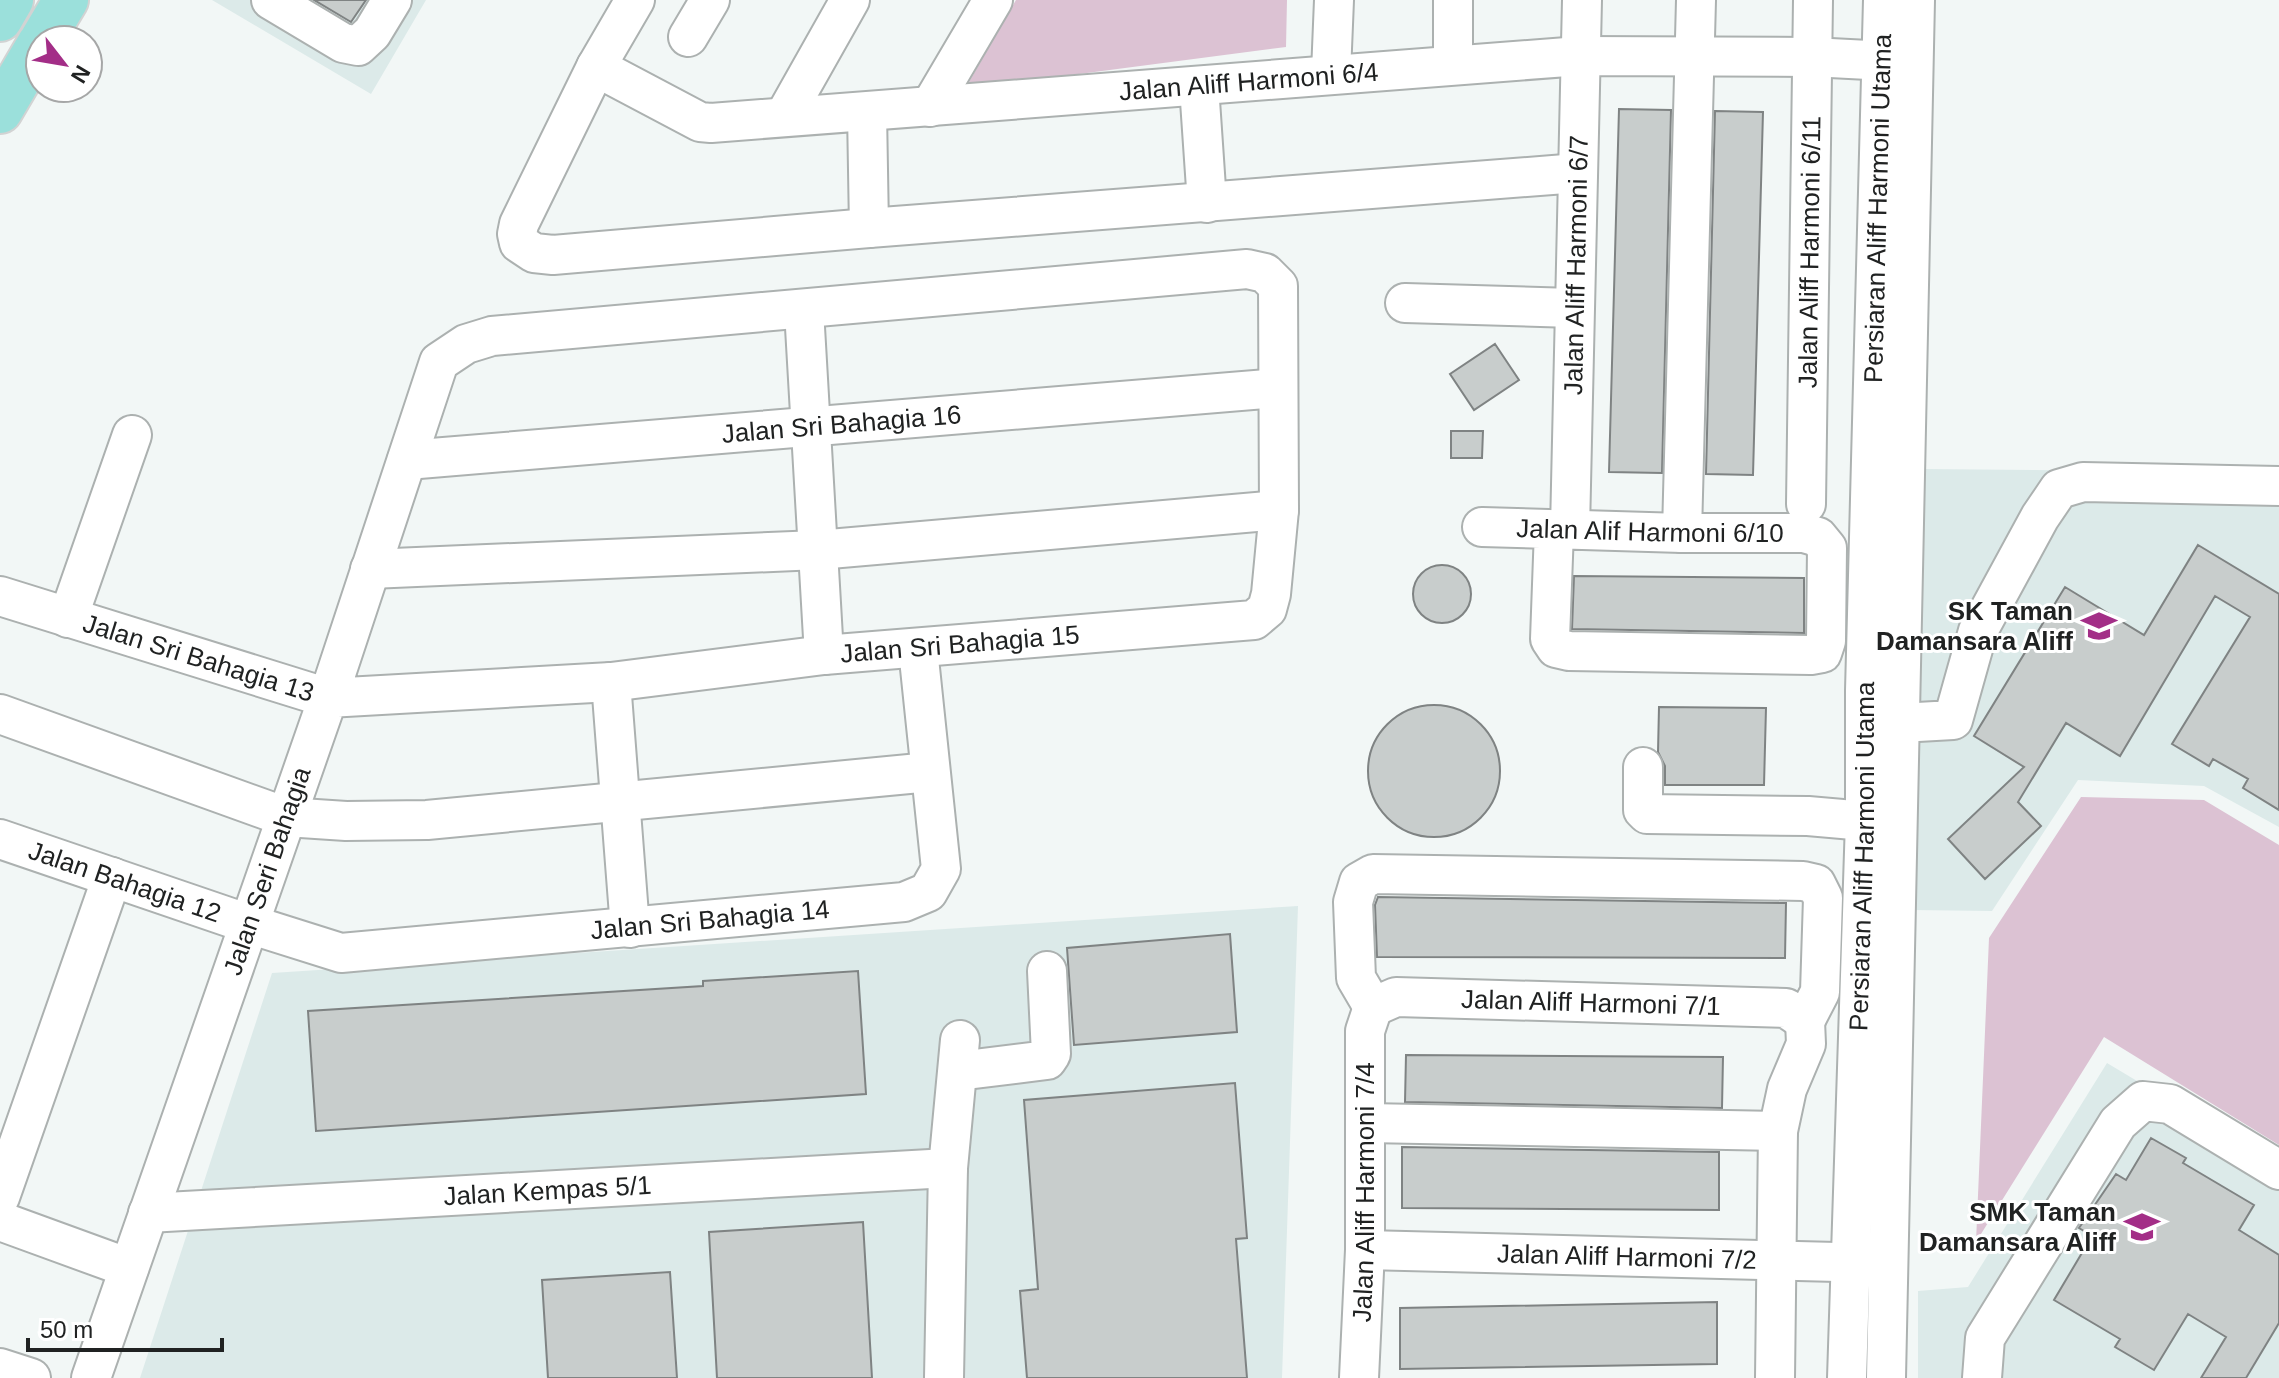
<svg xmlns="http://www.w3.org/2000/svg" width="2279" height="1378" viewBox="0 0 2279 1378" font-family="Arial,sans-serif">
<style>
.built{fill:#dceae9}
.green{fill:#dcc2d3}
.building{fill:#c8cdcc;stroke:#7f8383;stroke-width:2}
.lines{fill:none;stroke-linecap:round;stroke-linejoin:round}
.minor-casing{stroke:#acb1b0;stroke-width:42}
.major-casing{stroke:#d2d3d3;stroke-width:48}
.minor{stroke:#fff;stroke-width:38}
.major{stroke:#9be0db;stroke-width:44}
.labels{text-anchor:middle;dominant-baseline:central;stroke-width:6;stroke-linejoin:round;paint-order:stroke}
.street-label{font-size:26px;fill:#202222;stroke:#fff}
.poi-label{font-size:26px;font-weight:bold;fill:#202222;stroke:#fff;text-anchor:end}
</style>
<rect width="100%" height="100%" fill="#f2f7f6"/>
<!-- built -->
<path class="built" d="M 212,0 L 426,0 L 371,94 Z
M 1923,469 L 2279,472 L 2279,827 L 2204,786 L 2078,780 L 1992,911 L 1911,910 Z
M 1298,906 L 1282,1378 L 140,1378 L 272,973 Z
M 2107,1063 L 2279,1166 L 2279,1378 L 1918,1378 L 1918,1291 L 1968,1287 Z"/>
<!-- green -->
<path class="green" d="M 1016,0 L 1287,0 L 1286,47 L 965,89 Z
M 2081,797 L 2204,800 L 2279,845 L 2279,1145 L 2104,1037 L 1976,1242 L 1989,938 Z"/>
<!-- building -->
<path class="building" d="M 314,0 L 366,0 L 351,22 Z
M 1619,109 L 1671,110 L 1662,473 L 1609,472 Z
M 1715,111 L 1763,112 L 1753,475 L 1706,474 Z
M 1495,344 L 1519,380 L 1474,410 L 1450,374 Z
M 1451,431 L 1483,431 L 1482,458 L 1451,458 Z
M 2198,545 L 2279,594 L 2279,810 L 2243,788 L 2248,779 L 2213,759 L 2209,766 L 2172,744 L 2250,617 L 2215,596 L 2120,756 L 2066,723 L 2018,802 L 2041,826 L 1985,879 L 1948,839 L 2024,767 L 1974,736 L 2065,587 L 2144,635 Z
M1413 594a29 29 0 1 1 58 0a29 29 0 1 1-58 0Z
M 1574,576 L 1804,578 L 1804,633 L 1572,629 Z
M1368 771a66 66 0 1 1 132 0a66 66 0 1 1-132 0Z
M 1659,707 L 1766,708 L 1764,785 L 1665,785 L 1665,766 L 1658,752 Z
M 1378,897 L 1786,903 L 1785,958 L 1377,957 L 1375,905 Z
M 1230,934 L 1237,1032 L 1074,1045 L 1067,948 Z
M 858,971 L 866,1094 L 316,1131 L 308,1011 L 703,986 L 703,981 Z
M 1406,1055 L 1723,1057 L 1722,1108 L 1405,1102 Z
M 1235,1083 L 1247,1238 L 1236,1239 L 1247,1378 L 1027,1378 L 1020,1291 L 1038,1289 L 1024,1100 Z
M 2151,1138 L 2186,1158 L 2183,1163 L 2254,1205 L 2239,1230 L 2279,1255 L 2279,1323 L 2246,1378 L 2201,1378 L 2226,1337 L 2188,1314 L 2154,1370 L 2115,1347 L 2120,1339 L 2054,1300 L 2092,1236 L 2079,1228 L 2116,1174 L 2126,1180 Z
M 1402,1147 L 1719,1152 L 1719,1210 L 1402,1208 Z
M 863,1222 L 872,1378 L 717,1378 L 709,1232 Z
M 670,1272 L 677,1378 L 548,1378 L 542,1280 Z
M 1717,1302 L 1717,1364 L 1400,1369 L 1400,1308 Z"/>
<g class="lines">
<!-- minor casing -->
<g class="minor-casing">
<g id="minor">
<path d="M 271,0 L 343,43 L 358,46 L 372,33 L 392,0"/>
<path d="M 635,0 L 596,67 L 519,224 L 517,234 L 519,243 L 534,253 L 553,255 L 869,228 L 1578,173"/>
<path d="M 1453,0 L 1453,65"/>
<path d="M 688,37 L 710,0"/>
<path id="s1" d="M 596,67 L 700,122 L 711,123 L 1580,56 L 1811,57 L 1907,62"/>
<path d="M 1331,73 L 1334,0"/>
<path d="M 1199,86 L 1207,203"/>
<path d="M 930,107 L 993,0"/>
<path d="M 867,112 L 869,228"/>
<path d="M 784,117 L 850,0"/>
<path d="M 1405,303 L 1573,308"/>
<path d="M 804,310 L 824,655"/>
<path id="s2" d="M 407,460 L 1278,388"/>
<path id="s3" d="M 1806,504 L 1813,0"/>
<path id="s4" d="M 1482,527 L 1682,533 L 1804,533 L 1818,537 L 1827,548 L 1826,641 L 1822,653 L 1811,655 L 1569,651 L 1556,648 L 1550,639 L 1554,530"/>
<path id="s5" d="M 1570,529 L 1582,0"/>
<path d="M 1682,533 L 1696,0"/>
<path d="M 370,569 L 818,550 L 1279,510"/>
<path id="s6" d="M 0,596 L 328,698 L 611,682 L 824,655 L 1254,620 L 1267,609 L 1271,594 L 1279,510 L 1278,286 L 1265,273 L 1247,269 L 492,336 L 466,344 L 439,362 L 328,698 L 91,1378"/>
<path d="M 68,618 L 132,435"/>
<path d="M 611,682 L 630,928"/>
<path d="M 0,714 L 286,817 L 346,821 L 427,820 L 930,772"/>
<path d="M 1900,723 L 1953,720 L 1978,631 L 2040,517 L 2059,489 L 2083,482 L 2279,486"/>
<path d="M 1643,767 L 1643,810 L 1647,814 L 1808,816 L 1865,821"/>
<path id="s7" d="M 0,839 L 249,924 L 341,953 L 904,902 L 928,892 L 941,869 L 918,649"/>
<path d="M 1373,1007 L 1356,978 L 1353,902 L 1359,882 L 1373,874 L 1803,881 L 1816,884 L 1823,898 L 1820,992 L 1805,1021"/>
<path id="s8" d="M 1373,1007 L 1396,997 L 1786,1008 L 1805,1021"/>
<path d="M 958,1071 L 1047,1060 L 1051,1054 L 1047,971"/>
<path d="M 1367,1123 L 1778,1131"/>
<path d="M 0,1197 L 112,877"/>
<path id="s9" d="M 148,1213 L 948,1168"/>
<path d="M 0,1221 L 129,1268"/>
<path id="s10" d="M 1365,1250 L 1877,1263"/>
<path d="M 0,1368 L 31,1378"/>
<path d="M 944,1378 L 948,1168 L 960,1040"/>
<path id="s11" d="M 1359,1378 L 1365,1250 L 1365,1031 L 1373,1007"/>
<path d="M 1775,1378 L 1778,1131 L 1787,1089 L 1806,1044 L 1805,1021"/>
<path id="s12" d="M 1847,1378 L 1865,821 L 1865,691 L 1883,0"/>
<path d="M 1886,1378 L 1915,0"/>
<path d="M 1982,1378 L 1985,1338 L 2118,1123 L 2143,1101 L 2170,1104 L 2279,1170"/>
</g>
</g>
<!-- major casing -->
<g class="major-casing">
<path id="major" d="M 0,19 L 11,0
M 42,40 L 66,0
M 0,111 L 40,43"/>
</g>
<!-- minor -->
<use href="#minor" class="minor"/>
<!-- major -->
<use href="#major" class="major"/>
</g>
<!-- icons -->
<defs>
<g id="school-bare" transform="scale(2.76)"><path d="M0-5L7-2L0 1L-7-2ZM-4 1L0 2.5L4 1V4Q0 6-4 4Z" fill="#a32e87" stroke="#fff" stroke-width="2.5" paint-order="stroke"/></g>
</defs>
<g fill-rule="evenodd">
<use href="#school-bare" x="2099" y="626"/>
<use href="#school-bare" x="2142" y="1227"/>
</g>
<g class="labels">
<!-- street labels -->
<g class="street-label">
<text stroke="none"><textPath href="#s1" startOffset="668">Jalan Aliff Harmoni 6/4</textPath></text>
<text stroke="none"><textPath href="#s12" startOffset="1170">Persiaran Aliff Harmoni Utama</textPath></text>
<text stroke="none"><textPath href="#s3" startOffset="252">Jalan Aliff Harmoni 6/11</textPath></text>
<text stroke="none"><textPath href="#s5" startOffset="264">Jalan Aliff Harmoni 6/7</textPath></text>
<text stroke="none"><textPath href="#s2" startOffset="436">Jalan Sri Bahagia 16</textPath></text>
<text stroke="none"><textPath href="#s4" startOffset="168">Jalan Alif Harmoni 6/10</textPath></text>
<text stroke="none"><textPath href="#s6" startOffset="978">Jalan Sri Bahagia 15</textPath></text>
<text stroke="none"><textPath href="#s6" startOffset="208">Jalan Sri Bahagia 13</textPath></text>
<text stroke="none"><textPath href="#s12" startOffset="522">Persiaran Aliff Harmoni Utama</textPath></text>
<text transform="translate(267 871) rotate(-71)">Jalan Seri Bahagia</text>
<text stroke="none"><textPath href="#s7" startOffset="132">Jalan Bahagia 12</textPath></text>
<text stroke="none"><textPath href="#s7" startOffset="730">Jalan Sri Bahagia 14</textPath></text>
<text stroke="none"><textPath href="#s8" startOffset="220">Jalan Aliff Harmoni 7/1</textPath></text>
<text stroke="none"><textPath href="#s9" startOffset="400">Jalan Kempas 5/1</textPath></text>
<text stroke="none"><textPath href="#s11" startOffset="186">Jalan Aliff Harmoni 7/4</textPath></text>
<text stroke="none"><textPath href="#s10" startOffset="262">Jalan Aliff Harmoni 7/2</textPath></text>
</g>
<!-- poi labels -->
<g class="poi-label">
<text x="2073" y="611">SK Taman<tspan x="2073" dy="30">Damansara Aliff</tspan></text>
<text x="2116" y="1212">SMK Taman<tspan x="2116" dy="30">Damansara Aliff</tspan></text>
</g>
</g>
<!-- north arrow -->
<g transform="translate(64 64) rotate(121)"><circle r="38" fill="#ffffff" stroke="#a6a7a7" stroke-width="2"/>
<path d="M0-6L14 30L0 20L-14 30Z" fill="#a32e87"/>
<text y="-12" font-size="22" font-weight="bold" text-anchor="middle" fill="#202222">N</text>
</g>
<!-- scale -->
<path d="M28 1338v12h194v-12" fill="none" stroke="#202222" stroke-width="4"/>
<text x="40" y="1338" font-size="24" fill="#202222" stroke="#ffffff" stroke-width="6" paint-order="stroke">50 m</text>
</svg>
